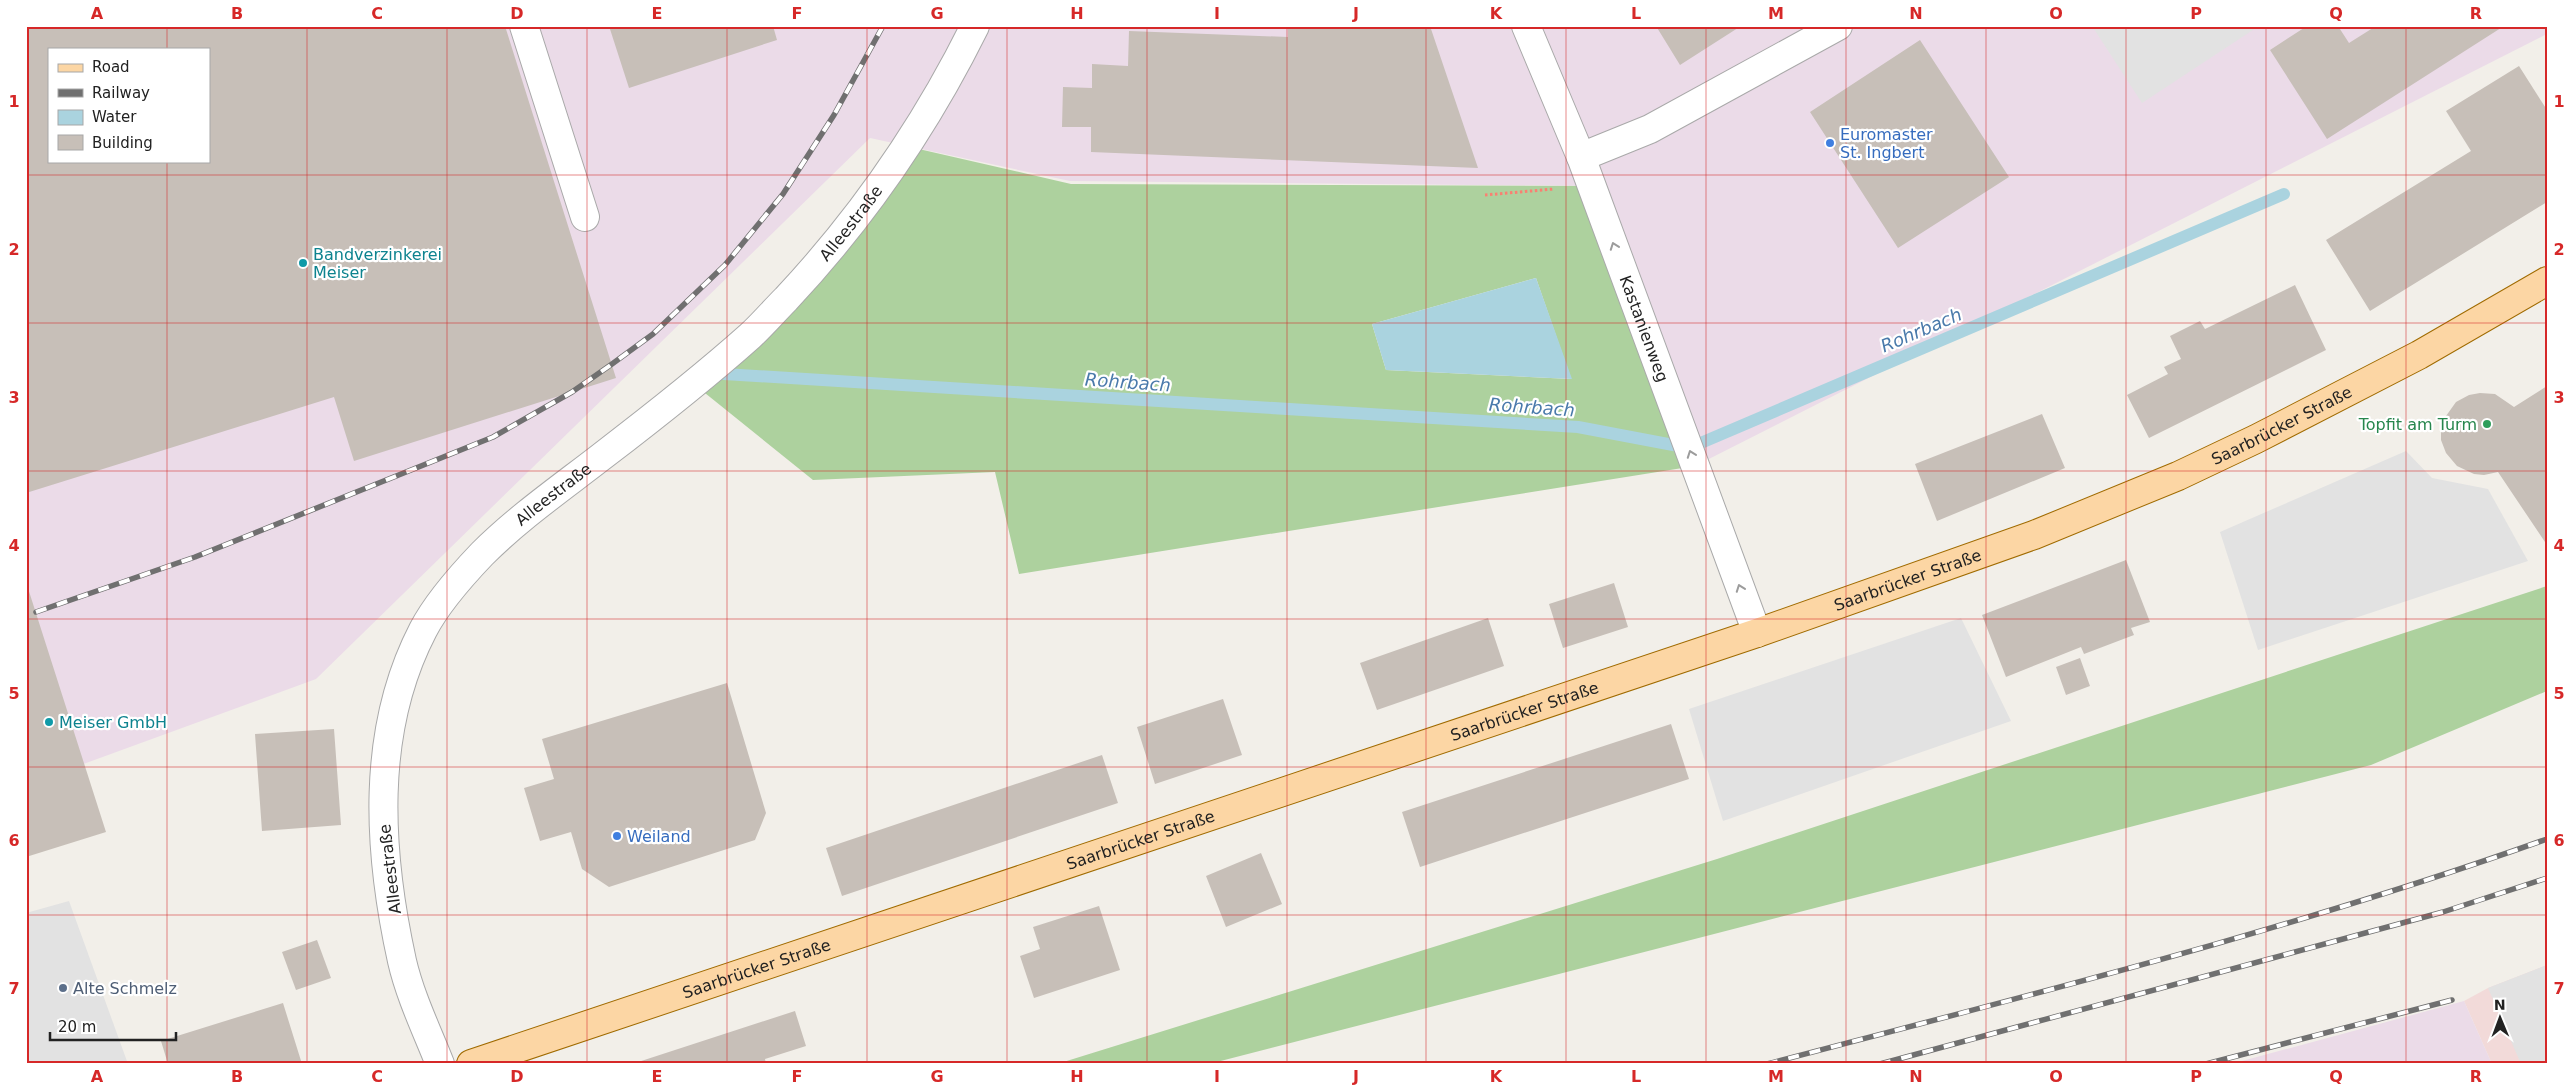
<svg xmlns="http://www.w3.org/2000/svg" width="2573" height="1090" viewBox="0 0 2573 1090" font-family="'DejaVu Sans',sans-serif">
<style>
.commercial{fill:#f2dad9}
.industrial{fill:#ebdbe8;fill-rule:evenodd}
.forest{fill:#add19e;fill-rule:evenodd}
.parking{fill:#e2e2e2}
.water{fill:#aad3df}
.lines{fill:none;stroke-linecap:round;stroke-linejoin:round}
.stream{stroke:#aad3df;stroke-width:12}
.building{fill:#c7bfb8;fill-rule:evenodd}
.minor-casing{stroke:#a9a9a9;stroke-width:30}
.major-casing{stroke:#a06b00;stroke-width:30}
.path{stroke:#fa8072;stroke-width:3;stroke-dasharray:2.5 2.5;stroke-linecap:butt}
.minor{stroke:#fff;stroke-width:28}
.major{stroke:#fcd6a4;stroke-width:28}
.rail-casing{stroke:#707070;stroke-width:5.5}
.rail{stroke:#fff;stroke-width:4;stroke-dasharray:11;stroke-linecap:butt}
.oneway{stroke:#9c9c9c}
.grid{fill:none;stroke:#d62828;stroke-width:1;stroke-opacity:0.55}
.shop-dot{fill:#3f7fe0;stroke:#fff;stroke-width:2}
.culture-dot{fill:#0f9aa8;stroke:#fff;stroke-width:2}
.leisure-dot{fill:#2e9e5b;stroke:#fff;stroke-width:2}
.service-dot{fill:#5c6f8a;stroke:#fff;stroke-width:2}
.labels{text-anchor:middle;dominant-baseline:central;stroke-width:4.5;stroke-linejoin:round;paint-order:stroke}
.shop-label{font-size:16px;fill:#366cbe;stroke:#fff;text-anchor:start}
.street-label{font-size:16px;fill:#222;stroke:#fff}
.culture-label{font-size:16px;fill:#0d838f;stroke:#fff;text-anchor:start}
.leisure-label{font-size:16px;fill:#27864d;stroke:#fff;text-anchor:end}
.service-label{font-size:16px;fill:#4e5e75;stroke:#fff;text-anchor:start}
.water-label{font-size:18px;font-style:italic;fill:#4a7aab;stroke:#fff}
.neatline{fill:none;stroke:#d62828;stroke-width:2}
.grid-label{font-size:16px;text-anchor:middle;font-weight:bold;fill:#d62828}
</style>
<rect width="100%" height="100%" fill="#f2efe9"/>
<!-- commercial -->
<path class="commercial" d="M 2547,965 L 2547,1064 L 2492,1064 L 2464,1001 L 2488,988 Z"/>
<!-- industrial -->
<path class="industrial" d="M 26,26 L 2547,26 L 2547,34 L 1695,466 L 1591,186 L 1070,181 L 870,138 L 316,679 L 26,785 ZM 49,49 L 209,49 L 209,161 L 49,161 Z
M 2464,1001 L 2492,1064 L 2231,1064 Z"/>
<!-- forest -->
<path class="forest" d="M 910,147 L 1071,184 L 1591,186 L 1695,466 L 1019,574 L 995,472 L 813,480 L 700,389 ZM 1536,278 L 1571,379 L 1386,370 L 1372,324 Z
M 2547,586 L 2547,691 L 2371,765 L 1209,1064 L 1057,1064 L 1717,859 Z"/>
<!-- parking -->
<path class="parking" d="M 2092,26 L 2259,26 L 2142,103 Z
M 2406,451 L 2432,478 L 2488,489 L 2528,561 L 2258,650 L 2220,532 Z
M 1961,618 L 2011,721 L 1723,821 L 1689,709 Z
M 69,901 L 128,1064 L 26,1064 L 26,913 Z
M 2547,965 L 2547,1064 L 2521,1064 L 2488,988 Z"/>
<!-- water -->
<path class="water" d="M 1536,278 L 1572,379 L 1386,370 L 1372,324 Z"/>
<g class="lines">
<!-- stream -->
<path class="stream" d="M 724,374 L 1578,427 L 1689,448 L 2284,194"/>
</g>
<!-- building -->
<path class="building" d="M 26,26 L 505,26 L 616,378 L 354,461 L 334,397 L 26,493 ZM 49,49 L 209,49 L 209,161 L 49,161 Z
M 609,26 L 773,26 L 777,40 L 629,88 Z
M 1288,26 L 1430,26 L 1478,168 L 1091,152 L 1091,127 L 1062,127 L 1063,87 L 1092,88 L 1092,64 L 1128,66 L 1129,31 L 1288,37 Z
M 1656,26 L 1741,26 L 1680,65 Z
M 2307,26 L 2338,26 L 2349,43 L 2376,26 L 2504,26 L 2327,139 L 2270,50 Z
M 1920,40 L 2009,177 L 1898,248 L 1810,112 Z
M 2519,66 L 2547,110 L 2547,202 L 2370,311 L 2326,240 L 2471,151 L 2446,111 Z
M 2295,285 L 2326,350 L 2149,438 L 2127,395 L 2168,374 L 2164,367 L 2181,359 L 2170,336 L 2200,321 L 2205,329 Z
M 2547,386 L 2547,545 L 2498,472 L 2484,475 L 2474,474 L 2457,466 L 2446,453 L 2441,440 L 2441,429 L 2446,416 L 2456,402 L 2469,395 L 2480,393 L 2495,394 L 2514,407 Z
M 2042,414 L 2065,468 L 1937,521 L 1915,464 Z
M 2126,560 L 2150,622 L 2131,628 L 2134,635 L 2084,654 L 2081,647 L 2006,677 L 1982,615 Z
M 26,582 L 106,832 L 26,857 Z
M 1614,583 L 1628,627 L 1563,648 L 1549,604 Z
M 1488,618 L 1504,666 L 1377,710 L 1360,663 Z
M 2080,658 L 2090,686 L 2066,695 L 2056,667 Z
M 727,683 L 766,813 L 755,840 L 609,887 L 582,869 L 571,832 L 540,841 L 524,788 L 554,779 L 542,739 Z
M 1223,699 L 1242,755 L 1155,784 L 1137,727 Z
M 1671,724 L 1689,779 L 1420,867 L 1402,812 Z
M 334,729 L 341,825 L 262,831 L 255,734 Z
M 1102,755 L 1118,803 L 842,896 L 826,848 Z
M 1261,853 L 1282,904 L 1226,927 L 1206,876 Z
M 1099,906 L 1120,970 L 1034,998 L 1020,956 L 1040,949 L 1033,927 Z
M 317,940 L 331,978 L 296,990 L 282,952 Z
M 283,1003 L 302,1064 L 168,1064 L 161,1041 Z
M 795,1011 L 806,1046 L 765,1059 L 766,1064 L 632,1064 Z"/>
<g class="lines">
<!-- minor casing -->
<g class="minor-casing">
<g id="minor">
<path d="M 524,26 L 585,217"/>
<path id="s1" d="M 1526,26 L 1581,157 L 1757,633"/>
<path d="M 1581,157 L 1650,129 L 1838,26"/>
<path id="s2" d="M 440,1064 C 427,1031 410,996 402,961 C 378,852 370,732 423,630 C 437,603 461,576 482,554 C 518,518 561,488 601,457 C 652,418 703,378 750,336 C 763,324 774,311 786,299 C 862,218 926,125 975,26"/>
</g>
</g>
<!-- major casing -->
<g class="major-casing">
<g id="major">
<path id="s3" d="M 471,1064 L 1757,633 L 2034,535 L 2178,476 L 2256,439 L 2419,355 L 2547,281"/>
</g>
</g>
<!-- path -->
<path class="path" d="M 1485,195 L 1554,189"/>
<!-- minor -->
<use href="#minor" class="minor"/>
<!-- major -->
<use href="#major" class="major"/>
<!-- rail casing -->
<g class="rail-casing">
<path id="rail" d="M 36,612 L 195,557 L 493,437 L 572,392 L 612,364 L 653,334 L 725,265 L 783,194 L 834,115 L 883,26
M 1767,1064 C 2029,995 2292,930 2547,839
M 1880,1064 L 2443,912 L 2547,878
M 2206,1064 L 2452,1000"/>
</g>
<!-- rail -->
<use href="#rail" class="rail"/>
</g>
<!-- one-way arrows -->
<defs><path id="oneway-chevron" d="M-2-3.5L2.5 0L-2 3.5" fill="none" stroke-width="1.6" stroke-linecap="round" stroke-linejoin="round" transform="scale(1.25)"/></defs>
<g class="oneway">
<use href="#oneway-chevron" transform="translate(1614 246) rotate(-110)"/>
<use href="#oneway-chevron" transform="translate(1691 454) rotate(-110)"/>
<use href="#oneway-chevron" transform="translate(1740 588) rotate(-110)"/>
</g>
<!-- grid -->
<path class="grid" d="M 167,26 L 167,49M 307,26 L 307,1064M 447,26 L 447,1064M 587,26 L 587,1064M 727,26 L 727,1064M 867,26 L 867,1064M 1007,26 L 1007,1064M 1147,26 L 1147,1064M 1287,26 L 1287,1064M 1426,26 L 1426,1064M 1566,26 L 1566,1064M 1706,26 L 1706,1064M 1846,26 L 1846,1064M 1986,26 L 1986,1064M 2126,26 L 2126,1064M 2266,26 L 2266,1064M 2406,26 L 2406,1064M 167,161 L 167,1064M 26,175 L 2547,175M 26,323 L 2547,323M 26,471 L 2547,471M 26,619 L 2547,619M 26,767 L 2547,767M 26,915 L 2547,915"/>
<!-- markers -->
<g class="shop-dot">
<circle cx="1830" cy="143" r="5"/>
<circle cx="617" cy="836" r="5"/>
</g>
<g class="culture-dot">
<circle cx="303" cy="263" r="5"/>
<circle cx="49" cy="722" r="5"/>
</g>
<circle class="leisure-dot" cx="2487" cy="424" r="5"/>
<circle class="service-dot" cx="63" cy="988" r="5"/>
<g class="labels">
<!-- shop labels -->
<g class="shop-label">
<text x="1840" y="134">Euromaster<tspan x="1840" dy="18">St. Ingbert</tspan></text>
<text x="627" y="836">Weiland</text>
</g>
<!-- street labels -->
<g class="street-label">
<text stroke="none"><textPath href="#s2" startOffset="1042">Alleestraße</textPath></text>
<text stroke="none"><textPath href="#s1" startOffset="325">Kastanienweg</textPath></text>
<text stroke="none"><textPath href="#s3" startOffset="1921">Saarbrücker Straße</textPath></text>
<text stroke="none"><textPath href="#s2" startOffset="638">Alleestraße</textPath></text>
<text stroke="none"><textPath href="#s3" startOffset="1516">Saarbrücker Straße</textPath></text>
<text stroke="none"><textPath href="#s3" startOffset="1111">Saarbrücker Straße</textPath></text>
<text stroke="none"><textPath href="#s3" startOffset="706">Saarbrücker Straße</textPath></text>
<text transform="translate(390 869) rotate(-97)">Alleestraße</text>
<text stroke="none"><textPath href="#s3" startOffset="301">Saarbrücker Straße</textPath></text>
</g>
<!-- culture labels -->
<g class="culture-label">
<text x="313" y="254">Bandverzinkerei<tspan x="313" dy="18">Meiser</tspan></text>
<text x="59" y="722">Meiser GmbH</text>
</g>
<!-- leisure labels -->
<g class="leisure-label">
<text x="2477" y="424">Topfit am Turm</text>
</g>
<!-- service labels -->
<g class="service-label">
<text x="73" y="988">Alte Schmelz</text>
</g>
<!-- water labels -->
<g class="water-label">
<text transform="translate(1921 330) rotate(-23)">Rohrbach</text>
<text transform="translate(1128 382) rotate(4)">Rohrbach</text>
<text transform="translate(1532 407) rotate(4)">Rohrbach</text>
</g>
</g>
<!-- border -->
<rect width="2573" height="1090" fill="none" stroke="#ffffff" stroke-width="55"/>
<!-- legend -->
<rect x="48" y="48" width="162" height="115" fill="#ffffff" stroke="#a7a7a7"/>
<rect x="58" y="64" width="25" height="8" fill="#fcd6a4" stroke="#a7a7a7"/>
<text x="92" y="72" font-size="15" fill="#222222">Road</text>
<rect x="58" y="89" width="25" height="8" fill="#707070" stroke="#a7a7a7"/>
<text x="92" y="98" font-size="15" fill="#222222">Railway</text>
<rect x="58" y="110" width="25" height="15" fill="#aad3df" stroke="#a7a7a7"/>
<text x="92" y="122" font-size="15" fill="#222222">Water</text>
<rect x="58" y="135" width="25" height="15" fill="#c7bfb8" stroke="#a7a7a7"/>
<text x="92" y="148" font-size="15" fill="#222222">Building</text>
<!-- north arrow -->
<g transform="translate(2500 1018) rotate(359)" stroke="#ffffff" stroke-width="4" paint-order="stroke">
<path d="M0-4L9 19L0 12L-9 19Z" fill="#222222"/>
<text y="-8" font-size="14" font-weight="bold" text-anchor="middle" fill="#222222">N</text>
</g>
<!-- scale -->
<path d="M50 1032v8h126v-8" fill="none" stroke="#222222" stroke-width="2.5"/>
<text x="58" y="1032" font-size="15" fill="#222222" stroke="#ffffff" stroke-width="4" paint-order="stroke">20 m</text>
<rect x="28" y="28" width="2518" height="1034" class="neatline"/>
<g class="grid-label">
<text x="97" y="19">A</text>
<text x="237" y="19">B</text>
<text x="377" y="19">C</text>
<text x="517" y="19">D</text>
<text x="657" y="19">E</text>
<text x="797" y="19">F</text>
<text x="937" y="19">G</text>
<text x="1077" y="19">H</text>
<text x="1217" y="19">I</text>
<text x="1356" y="19">J</text>
<text x="1496" y="19">K</text>
<text x="1636" y="19">L</text>
<text x="1776" y="19">M</text>
<text x="1916" y="19">N</text>
<text x="2056" y="19">O</text>
<text x="2196" y="19">P</text>
<text x="2336" y="19">Q</text>
<text x="2476" y="19">R</text>
<text x="14" y="107">1</text>
<text x="2559" y="107">1</text>
<text x="14" y="255">2</text>
<text x="2559" y="255">2</text>
<text x="14" y="403">3</text>
<text x="2559" y="403">3</text>
<text x="14" y="551">4</text>
<text x="2559" y="551">4</text>
<text x="14" y="699">5</text>
<text x="2559" y="699">5</text>
<text x="14" y="846">6</text>
<text x="2559" y="846">6</text>
<text x="14" y="994">7</text>
<text x="2559" y="994">7</text>
<text x="97" y="1082">A</text>
<text x="237" y="1082">B</text>
<text x="377" y="1082">C</text>
<text x="517" y="1082">D</text>
<text x="657" y="1082">E</text>
<text x="797" y="1082">F</text>
<text x="937" y="1082">G</text>
<text x="1077" y="1082">H</text>
<text x="1217" y="1082">I</text>
<text x="1356" y="1082">J</text>
<text x="1496" y="1082">K</text>
<text x="1636" y="1082">L</text>
<text x="1776" y="1082">M</text>
<text x="1916" y="1082">N</text>
<text x="2056" y="1082">O</text>
<text x="2196" y="1082">P</text>
<text x="2336" y="1082">Q</text>
<text x="2476" y="1082">R</text>
</g>
</svg>
